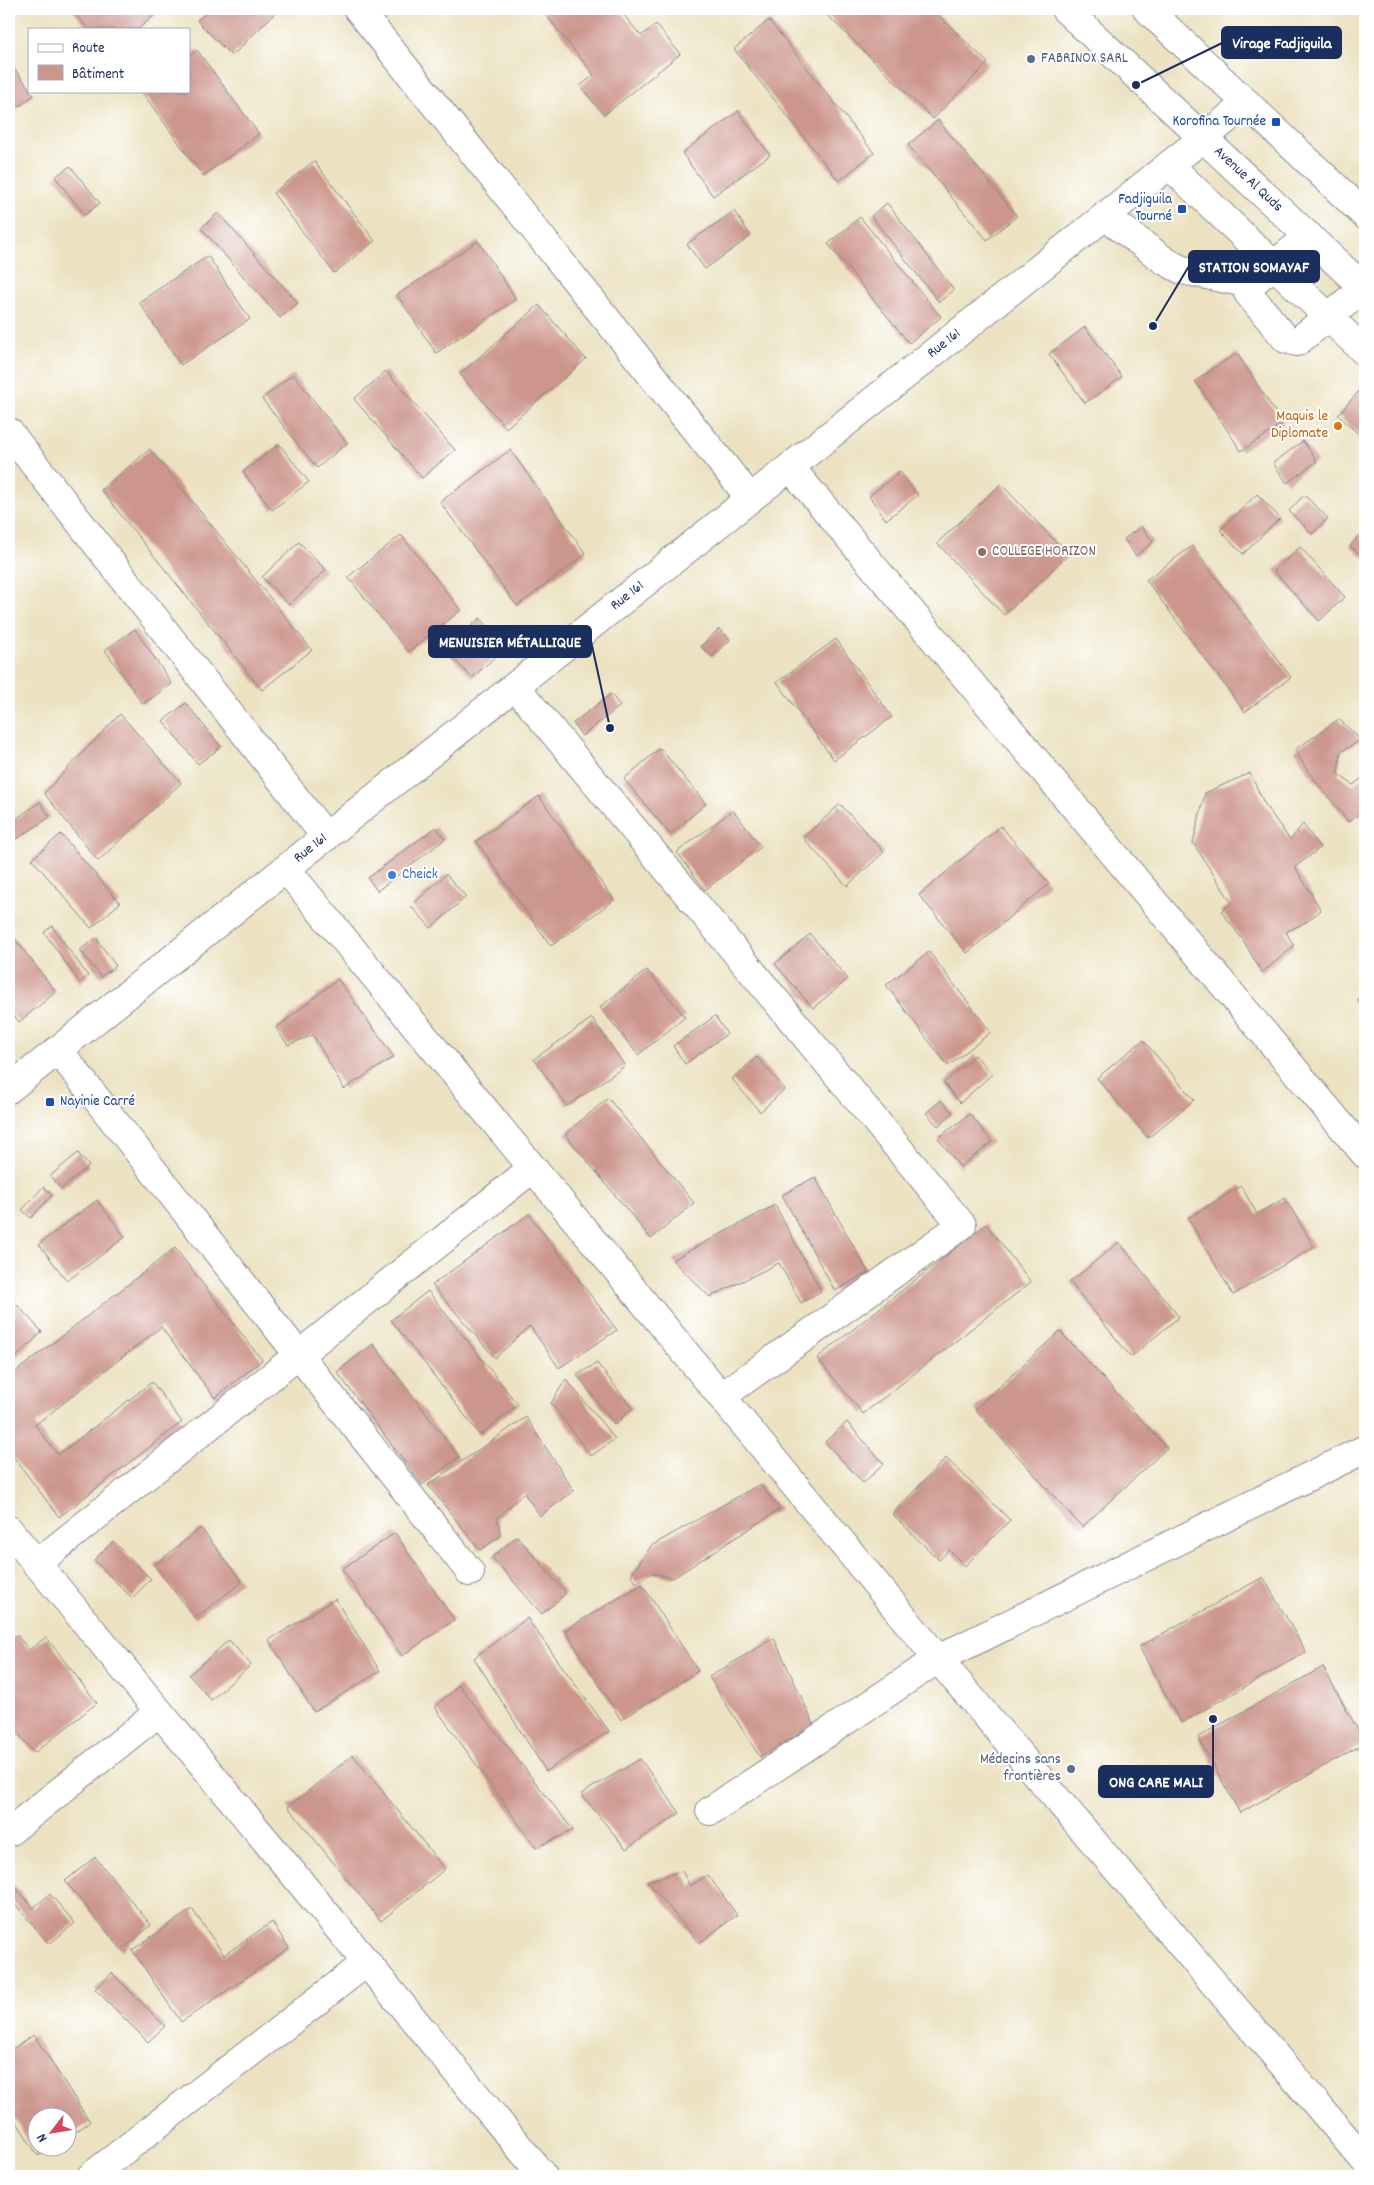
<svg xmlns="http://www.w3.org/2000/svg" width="1374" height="2185" viewBox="0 0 1374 2185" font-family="Dekko,sans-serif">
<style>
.building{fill:#cc968d}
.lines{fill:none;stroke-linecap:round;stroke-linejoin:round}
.minor-casing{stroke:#848890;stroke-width:30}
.major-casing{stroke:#848890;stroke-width:30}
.minor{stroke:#fff;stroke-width:28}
.major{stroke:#fff;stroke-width:28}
.service-dot{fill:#5c6f8a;stroke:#fff;stroke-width:2}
.transit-dot{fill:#1a4fb4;stroke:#fff;stroke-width:2}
.food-dot{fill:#e8710a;stroke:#fff;stroke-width:2}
.education-dot{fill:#8d6e63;stroke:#fff;stroke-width:2}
.shop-dot{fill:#3f7fe0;stroke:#fff;stroke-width:2}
.labels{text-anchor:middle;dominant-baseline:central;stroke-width:4;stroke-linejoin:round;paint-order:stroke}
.service-label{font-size:15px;fill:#4e5e75;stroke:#fff;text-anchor:start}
.transit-label{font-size:15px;fill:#164399;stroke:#fff;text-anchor:end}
.street-label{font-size:15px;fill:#1b2f5e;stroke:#fff}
.food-label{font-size:15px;fill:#c56008;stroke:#fff;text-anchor:end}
.education-label{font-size:15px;fill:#785e54;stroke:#fff;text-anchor:start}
.shop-label{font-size:15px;fill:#366cbe;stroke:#fff;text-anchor:start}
.leader{fill:none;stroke:#1b2f5e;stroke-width:2}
.callout-dot{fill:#1b2f5e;stroke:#fff;stroke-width:2}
.callout{fill:#1b2f5e;stroke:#1b2f5e;stroke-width:2}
.callout-label{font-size:16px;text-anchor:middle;font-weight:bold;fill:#fff}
</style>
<rect width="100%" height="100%" fill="#fff"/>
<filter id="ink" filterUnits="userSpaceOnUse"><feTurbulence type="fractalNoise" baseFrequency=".02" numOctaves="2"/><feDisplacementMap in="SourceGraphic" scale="10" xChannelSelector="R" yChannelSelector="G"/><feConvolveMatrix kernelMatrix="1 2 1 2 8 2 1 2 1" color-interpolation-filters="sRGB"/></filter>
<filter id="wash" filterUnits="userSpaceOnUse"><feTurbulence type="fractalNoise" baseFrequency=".0096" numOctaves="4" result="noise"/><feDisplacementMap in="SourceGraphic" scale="20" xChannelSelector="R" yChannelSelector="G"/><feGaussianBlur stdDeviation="1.12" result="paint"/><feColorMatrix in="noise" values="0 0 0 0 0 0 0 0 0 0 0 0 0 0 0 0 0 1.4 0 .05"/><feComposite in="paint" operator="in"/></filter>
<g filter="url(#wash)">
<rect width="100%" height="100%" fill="#ece2c1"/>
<g id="blocks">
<!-- building -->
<path class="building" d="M 71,9 L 162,9 L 138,29 L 88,29 Z
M 210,9 L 279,9 L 232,56 L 197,21 Z
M 541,9 L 619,9 L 641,36 L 656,24 L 680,54 L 604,115 L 580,86 L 594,75 Z
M 823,9 L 932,9 L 988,63 L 933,119 L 822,10 Z
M 769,20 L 874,153 L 839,181 L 734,49 Z
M 197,50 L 259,134 L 203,176 L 141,91 L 189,91 L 189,56 Z
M 9,62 L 29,88 L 29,91 L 34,95 L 13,111 L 9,105 Z
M 738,111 L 770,155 L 713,196 L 682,153 Z
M 938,120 L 1017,216 L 987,240 L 908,145 Z
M 314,161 L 375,241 L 334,273 L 273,193 Z
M 70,166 L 100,203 L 85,215 L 55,177 Z
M 887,203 L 954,290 L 939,302 L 871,216 Z
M 734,211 L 751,236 L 705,269 L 687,244 Z
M 218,213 L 298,303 L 280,318 L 201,228 Z
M 860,217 L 941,317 L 909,343 L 828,244 Z
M 478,241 L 516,299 L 436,353 L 397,295 Z
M 208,256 L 250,319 L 181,365 L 139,302 Z
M 539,305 L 586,359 L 506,428 L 460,374 Z
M 1085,327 L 1122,377 L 1085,403 L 1049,354 Z
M 1237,353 L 1283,424 L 1241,451 L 1195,381 Z
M 386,371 L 455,450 L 422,478 L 354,399 Z
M 293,374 L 347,443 L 317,468 L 262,399 Z
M 1365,384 L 1365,440 L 1338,415 Z
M 1303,441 L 1317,461 L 1287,483 L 1273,463 Z
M 279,444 L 309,482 L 272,510 L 243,472 Z
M 150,449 L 312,650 L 262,690 L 101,490 Z
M 510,450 L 586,554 L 517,606 L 440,502 Z
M 900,472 L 918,495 L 886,520 L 869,496 Z
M 1001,484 L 1068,555 L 1004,615 L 937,543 Z
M 1257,494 L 1280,518 L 1243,554 L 1220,530 Z
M 1304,495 L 1328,518 L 1312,534 L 1289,511 Z
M 1141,526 L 1153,542 L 1136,556 L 1124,539 Z
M 401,535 L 461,610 L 408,652 L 348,577 Z
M 1359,535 L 1365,541 L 1365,559 L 1350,546 Z
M 299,542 L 326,570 L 289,605 L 262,577 Z
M 1192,546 L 1291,677 L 1245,712 L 1146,580 Z
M 1300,547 L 1345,597 L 1319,621 L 1274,571 Z
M 480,618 L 506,647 L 472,678 L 445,650 Z
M 135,629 L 172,684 L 143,704 L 105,650 Z
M 719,629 L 730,640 L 712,657 L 701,646 Z
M 836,639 L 892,717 L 834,760 L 777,682 Z
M 611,694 L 620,706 L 582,736 L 573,723 Z
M 186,703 L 221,747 L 198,764 L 163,721 Z
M 120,714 L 181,783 L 98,861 L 44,793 Z
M 1339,719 L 1361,740 L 1341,752 L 1338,774 L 1353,785 L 1365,776 L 1365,810 L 1348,822 L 1307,770 L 1295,750 Z
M 660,748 L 706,804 L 670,834 L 624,779 Z
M 1250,773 L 1264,803 L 1290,840 L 1303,824 L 1320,848 L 1295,867 L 1321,910 L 1308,921 L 1286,932 L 1294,946 L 1262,973 L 1243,940 L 1221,911 L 1232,903 L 1193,843 L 1205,793 Z
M 539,796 L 614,900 L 551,946 L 476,841 Z
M 40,802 L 50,817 L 9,844 L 9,824 Z
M 840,804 L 884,852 L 847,886 L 803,838 Z
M 733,810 L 761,847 L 705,890 L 677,852 Z
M 1001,826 L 1049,884 L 967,953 L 919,895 Z
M 436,827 L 445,839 L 377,891 L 368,878 Z
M 61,834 L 120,903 L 91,928 L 32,859 Z
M 446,874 L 466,897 L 431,928 L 411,906 Z
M 52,926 L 88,976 L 80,983 L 44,932 Z
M 9,931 L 56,992 L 19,1022 L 9,1009 Z
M 810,934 L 848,979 L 813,1008 L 775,964 Z
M 96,938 L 116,966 L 101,977 L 80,950 Z
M 929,952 L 991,1032 L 948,1066 L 886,985 Z
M 647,970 L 685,1017 L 638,1055 L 600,1007 Z
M 338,979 L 394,1057 L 344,1089 L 313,1035 L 288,1045 L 276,1028 Z
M 1365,994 L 1365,1012 L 1357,1000 Z
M 715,1016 L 727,1034 L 685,1064 L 673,1046 Z
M 592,1018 L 625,1066 L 567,1106 L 534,1059 Z
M 1143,1040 L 1194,1100 L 1148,1138 L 1097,1078 Z
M 975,1055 L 992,1074 L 960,1103 L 944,1083 Z
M 757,1057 L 785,1089 L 760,1112 L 732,1079 Z
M 608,1098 L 694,1203 L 651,1239 L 565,1134 Z
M 941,1100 L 953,1113 L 938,1126 L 926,1113 Z
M 970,1114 L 992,1142 L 960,1167 L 938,1138 Z
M 78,1153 L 89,1166 L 61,1189 L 50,1176 Z
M 815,1177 L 868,1272 L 835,1291 L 782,1195 Z
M 1241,1186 L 1257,1214 L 1285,1198 L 1314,1247 L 1233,1295 L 1188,1218 Z
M 43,1187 L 52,1195 L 31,1218 L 22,1210 Z
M 97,1200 L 125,1237 L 67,1281 L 39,1244 Z
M 775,1205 L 821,1291 L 801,1303 L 779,1263 L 710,1297 L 672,1260 Z
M 529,1214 L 617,1330 L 559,1368 L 530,1326 L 495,1358 L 432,1285 Z
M 986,1224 L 1031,1282 L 863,1414 L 817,1358 Z
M 1119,1242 L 1179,1317 L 1131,1357 L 1070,1282 Z
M 175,1248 L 262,1360 L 215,1398 L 161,1327 L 35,1425 L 58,1455 L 152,1382 L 182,1422 L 59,1517 L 9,1451 L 9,1377 Z
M 428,1291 L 518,1405 L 480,1435 L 391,1320 Z
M 9,1296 L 42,1332 L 9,1364 Z
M 1060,1331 L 1167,1448 L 1082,1527 L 975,1409 Z
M 373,1344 L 459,1457 L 422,1485 L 337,1372 Z
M 597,1363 L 632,1408 L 615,1425 L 577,1375 Z
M 566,1379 L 615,1439 L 591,1456 L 551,1403 Z
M 526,1417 L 574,1491 L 540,1516 L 524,1493 L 497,1518 L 501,1536 L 480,1550 L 428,1485 Z
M 847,1422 L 884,1464 L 863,1483 L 825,1442 Z
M 946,1458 L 1010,1520 L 965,1566 L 949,1550 L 939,1560 L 892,1514 Z
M 760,1484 L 780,1509 L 673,1578 L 652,1573 L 636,1583 L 631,1575 L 651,1546 Z
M 201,1528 L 242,1582 L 195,1618 L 154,1565 Z
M 395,1533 L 454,1620 L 402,1656 L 342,1569 Z
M 517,1536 L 566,1593 L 542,1614 L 492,1557 Z
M 113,1541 L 151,1579 L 132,1598 L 94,1560 Z
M 1263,1577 L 1306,1652 L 1181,1723 L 1139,1647 Z
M 642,1584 L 698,1671 L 621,1720 L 565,1630 Z
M 335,1599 L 380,1671 L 314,1712 L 269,1640 Z
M 527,1618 L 609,1731 L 546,1771 L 474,1658 Z
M 17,1635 L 29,1650 L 46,1637 L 97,1703 L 34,1753 L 9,1722 L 9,1641 Z
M 774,1638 L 814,1725 L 760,1757 L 709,1677 Z
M 229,1640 L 251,1665 L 211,1700 L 189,1675 Z
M 1323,1667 L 1365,1743 L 1240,1813 L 1198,1737 Z
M 459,1685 L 573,1830 L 536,1848 L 435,1707 Z
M 353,1755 L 445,1869 L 381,1921 L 288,1807 Z
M 640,1759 L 680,1813 L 626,1849 L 581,1794 Z
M 95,1857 L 151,1925 L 122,1950 L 65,1881 Z
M 682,1871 L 690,1886 L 708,1875 L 737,1915 L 699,1943 L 647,1881 Z
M 14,1885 L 33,1908 L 50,1894 L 75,1923 L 49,1944 L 9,1897 L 9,1890 Z
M 192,1909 L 224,1955 L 272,1922 L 289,1948 L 181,2022 L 132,1950 Z
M 112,1973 L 165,2026 L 148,2042 L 95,1989 Z
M 34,2035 L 90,2122 L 68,2137 L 68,2118 L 38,2118 L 38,2148 L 51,2148 L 38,2156 L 9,2110 L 9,2051 Z"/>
</g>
</g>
<g filter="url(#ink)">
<use href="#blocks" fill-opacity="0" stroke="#848890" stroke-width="1"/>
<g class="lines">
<!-- minor casing -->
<g class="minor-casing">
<g id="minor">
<path d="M 358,9 L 750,498"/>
<path d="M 1169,165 L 1365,352"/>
<path d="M 1105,216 L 1165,261 L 1182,270 L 1251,284"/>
<path d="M 1309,236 L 1251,284 L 1248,293 L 1286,339 L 1297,342 L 1364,288"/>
<path d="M 9,432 L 326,837"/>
<path d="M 790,467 L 1365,1154"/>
<path d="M 515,686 L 962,1225 L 722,1396"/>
<path d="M 286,869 L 938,1659 L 1365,2161"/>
<path d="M 58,1050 L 470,1572"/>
<path id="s1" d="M 9,1089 L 1247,103"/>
<path d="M 9,1530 L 543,2176"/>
<path d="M 36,1564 L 533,1168"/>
<path d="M 710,1811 L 938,1659 L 1365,1449"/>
<path d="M 9,1832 L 159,1712"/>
<path d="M 91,2176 L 366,1963"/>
</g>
</g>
<!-- major casing -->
<g class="major-casing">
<g id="major">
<path id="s2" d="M 1065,9 L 1365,289"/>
<path d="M 1147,9 L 1365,215"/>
</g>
</g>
<!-- minor -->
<use href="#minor" class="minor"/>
<!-- major -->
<use href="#major" class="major"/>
</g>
</g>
<!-- markers -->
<g class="service-dot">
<circle cx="1031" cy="59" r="5"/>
<circle cx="1071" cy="1769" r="5"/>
</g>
<g class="transit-dot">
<rect x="1271" y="117" width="10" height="10" rx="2.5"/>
<rect x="1177" y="204" width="10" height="10" rx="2.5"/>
<rect x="45" y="1097" width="10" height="10" rx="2.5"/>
</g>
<circle class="food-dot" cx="1338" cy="426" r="5"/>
<circle class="education-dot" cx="982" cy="552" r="5"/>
<circle class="shop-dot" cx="392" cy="875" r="5"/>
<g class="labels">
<!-- service labels -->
<g class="service-label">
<text x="1041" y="59">FABRINOX SARL</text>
<text x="1061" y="1760" text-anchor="end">Médecins sans<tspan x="1061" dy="17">frontières</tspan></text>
</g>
<!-- transit labels -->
<g class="transit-label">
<text x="1266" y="122">Korofina Tournée</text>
<text x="1172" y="200">Fadjiguila<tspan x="1172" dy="17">Tourné</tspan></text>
<text x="60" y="1102" text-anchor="start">Nayinie Carré</text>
</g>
<!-- street labels -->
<g class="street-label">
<text stroke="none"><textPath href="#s2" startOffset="250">Avenue Al Quds</textPath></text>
<text stroke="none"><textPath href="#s1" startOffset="1196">Rue 161</textPath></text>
<text stroke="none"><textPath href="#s1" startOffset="791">Rue 161</textPath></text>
<text stroke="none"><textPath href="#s1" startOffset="386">Rue 161</textPath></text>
</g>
<!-- food labels -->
<g class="food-label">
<text x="1328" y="417">Maquis le<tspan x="1328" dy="17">Diplomate</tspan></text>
</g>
<!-- education labels -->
<g class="education-label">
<text x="992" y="552">COLLEGE HORIZON</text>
</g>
<!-- shop labels -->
<g class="shop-label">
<text x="402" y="875">Cheick</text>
</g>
</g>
<!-- callouts -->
<path class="leader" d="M1136 85L1222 43M1153 326L1189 266M610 728L591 641M1213 1719L1213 1782"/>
<g class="callout-dot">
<circle cx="1136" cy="85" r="5"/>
<circle cx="1153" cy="326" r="5"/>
<circle cx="610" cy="728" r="5"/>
<circle cx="1213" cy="1719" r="5"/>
</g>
<g class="callout">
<rect x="1222" y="27" width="119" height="31" rx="5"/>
<rect x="1189" y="251" width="130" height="31" rx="5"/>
<rect x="429" y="626" width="162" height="31" rx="5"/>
<rect x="1099" y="1766" width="114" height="31" rx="5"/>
</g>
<g class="callout-label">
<text x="1282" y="48">Virage Fadjiguila</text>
<text x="1254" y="272">STATION SOMAYAF</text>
<text x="510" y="647">MENUISIER MÉTALLIQUE</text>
<text x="1156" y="1787">ONG CARE MALI</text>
</g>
<!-- margin -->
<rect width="1374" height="2185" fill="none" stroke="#fff" stroke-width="30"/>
<!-- legend -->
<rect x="28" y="28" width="162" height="65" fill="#ffffff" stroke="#a4acbf"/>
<rect x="38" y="44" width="25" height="8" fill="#ffffff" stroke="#a4acbf"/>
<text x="72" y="52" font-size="15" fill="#1b2f5e">Route</text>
<rect x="38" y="65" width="25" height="15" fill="#cc968d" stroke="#a4acbf"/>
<text x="72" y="78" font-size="15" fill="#1b2f5e">Bâtiment</text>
<!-- north arrow -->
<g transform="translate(52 2132) rotate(239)"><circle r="24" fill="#ffffff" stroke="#a4acbf"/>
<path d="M0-4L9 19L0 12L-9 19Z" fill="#d1495b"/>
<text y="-8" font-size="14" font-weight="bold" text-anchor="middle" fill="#1b2f5e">N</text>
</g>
</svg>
